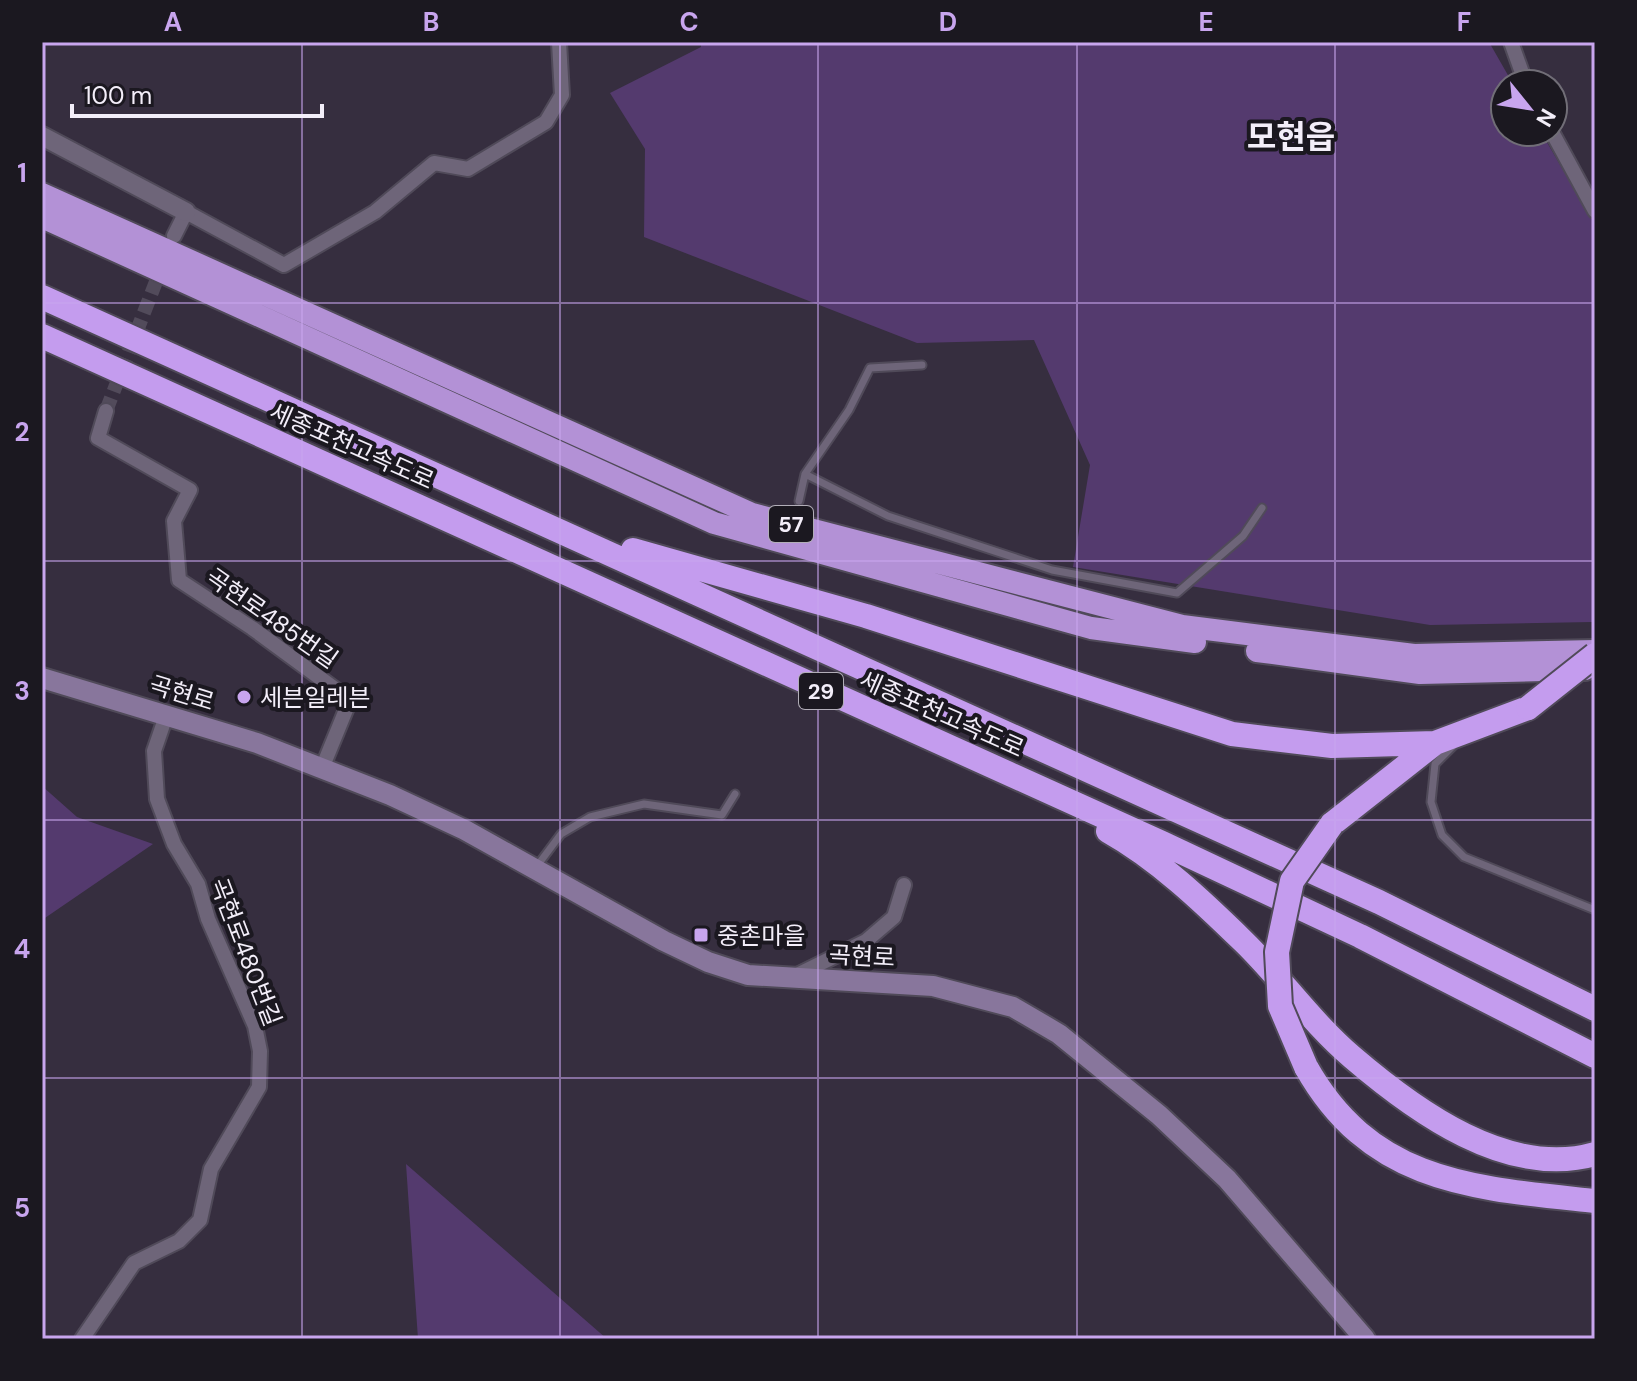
<svg xmlns="http://www.w3.org/2000/svg" width="1637" height="1381" viewBox="0 0 1637 1381" font-family="'DM Sans','Noto Sans KR',sans-serif">
<style>
.green{fill:#543a6e}
.lines{fill:none;stroke-linecap:round;stroke-linejoin:round}
.minor-tunnel{stroke:#524b5b;stroke-width:14;stroke-dasharray:14 7;stroke-linecap:butt}
.service-casing{stroke:#504a59;stroke-width:11}
.minor-casing{stroke:#504a59;stroke-width:18}
.tertiary-casing{stroke:#504a59;stroke-width:22}
.secondary-casing{stroke:#504a59;stroke-width:24}
.trunk-casing{stroke:#504a59;stroke-width:26}
.motorway-casing{stroke:#504a59;stroke-width:28}
.service{stroke:#6e6579;stroke-width:7}
.minor{stroke:#6e6579;stroke-width:14}
.tertiary{stroke:#6e6579;stroke-width:18}
.secondary{stroke:#88769c;stroke-width:20}
.trunk{stroke:#b391d6;stroke-width:22}
.motorway{stroke:#c49cee;stroke-width:24}
.motorway-bridge-casing{stroke:#504a59;stroke-width:28;stroke-linecap:butt}
.motorway-bridge{stroke:#c49cee;stroke-width:24}
.grid{fill:none;stroke:#c8a5ee;stroke-width:2;stroke-opacity:0.55}
.poi-dot{fill:#c8a5ee;stroke:#1b1820;stroke-width:3}
.labels{text-anchor:middle;dominant-baseline:central;stroke-width:8;stroke-linejoin:round;paint-order:stroke}
.shield{fill:#1b1820;stroke:#b2aeb8;stroke-width:2}
.shield-label{font-size:22px;font-weight:bold;fill:#f3eef9}
.street-label{font-size:24px;fill:#f3eef9;stroke:#1b1820}
.poi-label{font-size:24px;fill:#f3eef9;stroke:#1b1820;text-anchor:start}
.district-label{font-size:32px;font-weight:bold;fill:#f3eef9;stroke:#1b1820}
.neatline{fill:none;stroke:#c8a5ee;stroke-width:3}
.grid-label{font-size:26px;text-anchor:middle;font-weight:bold;fill:#c8a5ee}
</style>
<rect width="100%" height="100%" fill="#362e3f"/>
<!-- green -->
<path class="green" d="M 701,42 L 1489,42 L 1513,84 L 1505,84 L 1505,132 L 1541,132 L 1595,225 L 1595,618 L 1592,622 L 1430,625 L 1073,567 L 1090,465 L 1034,340 L 917,343 L 644,237 L 645,149 L 610,93 L 701,47 Z
M 42,786 L 77,817 L 153,844 L 42,920 Z
M 406,1164 L 607,1339 L 418,1339 Z"/>
<g class="lines">
<!-- minor-tunnel -->
<path class="minor-tunnel" d="M 106,411 L 162,266"/>
<!-- service casing -->
<g class="service-casing">
<path id="service" d="M 805,474 L 849,410 L 870,368 L 922,365
M 799,501 L 805,474 L 888,516 L 1052,570 L 1177,593 L 1243,536 L 1262,508
M 1453,746 L 1435,764 L 1431,802 L 1442,835 L 1464,857 L 1595,910
M 537,866 L 561,834 L 590,817 L 644,804 L 722,815 L 735,794"/>
</g>
<!-- minor casing -->
<g class="minor-casing">
<path id="minor" d="M 1511,42 L 1526,84
M 1552,132 L 1595,211
M 174,236 L 186,212 L 284,265 L 375,212 L 434,163 L 468,169 L 546,122 L 562,95 L 559,42
M 106,411 L 98,438 L 190,490 L 174,521 L 179,580 L 252,628 L 350,700 L 323,766
M 795,976 L 866,941 L 894,917 L 904,885
M 82,1339 L 134,1263 L 179,1241 L 200,1220 L 211,1169 L 259,1087 L 260,1051 L 255,1026 L 208,919 L 198,884 L 174,844 L 157,799 L 154,751 L 166,716"/>
</g>
<!-- tertiary casing -->
<g class="tertiary-casing">
<path id="tertiary" d="M 42,136 L 186,212"/>
</g>
<!-- secondary casing -->
<g class="secondary-casing">
<path id="secondary" d="M 42,678 L 257,743 L 390,795 L 465,830 L 664,941 L 708,962 L 748,975 L 933,986 L 1013,1007 L 1059,1034 L 1159,1115 L 1227,1179 L 1365,1339"/>
</g>
<!-- trunk casing -->
<g class="trunk-casing">
<path id="trunk" d="M 42,194 L 752,514 L 1182,626 L 1414,655 L 1595,651
M 42,217 L 714,523 L 1091,628 L 1195,642
M 1257,651 L 1420,673 L 1585,669"/>
</g>
<!-- motorway casing -->
<g class="motorway-casing">
<path id="motorway" d="M 42,297 L 1379,902 L 1595,1009
M 42,336 L 1162,843 L 1360,936 L 1595,1056
M 633,550 L 866,616 L 1232,734 L 1332,746 L 1435,743 L 1528,708
M 1332,824 L 1435,743
M 1108,831 C 1158,859 1203,902 1244,942 C 1281,978 1312,1023 1352,1057 C 1415,1111 1508,1179 1595,1154
M 1306,1067 C 1372,1184 1474,1188 1595,1201"/>
</g>
<!-- service -->
<use href="#service" class="service"/>
<!-- minor -->
<use href="#minor" class="minor"/>
<!-- tertiary -->
<use href="#tertiary" class="tertiary"/>
<!-- secondary -->
<use href="#secondary" class="secondary"/>
<!-- trunk -->
<use href="#trunk" class="trunk"/>
<!-- motorway -->
<use href="#motorway" class="motorway"/>
<!-- motorway-bridge casing -->
<g class="motorway-bridge-casing">
<path id="motorway-bridge" d="M 1528,708 L 1595,655
M 1306,1067 L 1280,1006 L 1277,952 L 1292,881 L 1332,824"/>
</g>
<!-- motorway-bridge -->
<use href="#motorway-bridge" class="motorway-bridge"/>
</g>
<!-- grid -->
<path class="grid" d="M 302,42 L 302,1339M 560,42 L 560,1339M 818,42 L 818,1339M 1077,42 L 1077,1339M 1335,42 L 1335,1339M 42,303 L 1595,303M 42,561 L 1595,561M 42,820 L 1595,820M 42,1078 L 1595,1078"/>
<!-- markers -->
<g class="poi-dot">
<circle cx="244" cy="697" r="8"/>
<rect x="693" y="927" width="16" height="16" rx="4"/>
</g>
<g class="labels">
<!-- shield labels -->
<g class="shield">
<rect x="769" y="506" width="44" height="36" rx="6"/>
<rect x="799" y="673" width="44" height="36" rx="6"/>
</g>
<g class="shield-label">
<text x="791" y="524">57</text>
<text x="821" y="691">29</text>
</g>
<!-- street labels -->
<g class="street-label">
<text transform="translate(352 446) rotate(24)">세종포천고속도로</text>
<text transform="translate(272 618) rotate(35)">곡현로485번길</text>
<text transform="translate(182 693) rotate(17)">곡현로</text>
<text transform="translate(942 714) rotate(24)">세종포천고속도로</text>
<text transform="translate(246 952) rotate(69)">곡현로480번길</text>
<text transform="translate(862 956) rotate(3)">곡현로</text>
</g>
<!-- poi labels -->
<g class="poi-label">
<text x="260" y="697">세븐일레븐</text>
<text x="717" y="935">중촌마을</text>
</g>
<!-- district labels -->
<g class="district-label">
<text x="1291" y="137">모현읍</text>
</g>
</g>
<!-- border -->
<rect width="1637" height="1381" fill="none" stroke="#1b1820" stroke-width="88"/>
<!-- north arrow -->
<g transform="translate(1529 108) rotate(120)"><circle r="38" fill="#1b1820" stroke="#716e77" stroke-width="2"/>
<path d="M0-6L14 30L0 20L-14 30Z" fill="#c8a5ee"/>
<text y="-12" font-size="22" font-weight="bold" text-anchor="middle" fill="#f3eef9">N</text>
</g>
<!-- scale -->
<path d="M72 104v12h250v-12" fill="none" stroke="#f3eef9" stroke-width="4"/>
<text x="84" y="104" font-size="24" fill="#f3eef9" stroke="#1b1820" stroke-width="6" paint-order="stroke">100 m</text>
<rect x="44" y="44" width="1549" height="1293" class="neatline"/>
<g class="grid-label">
<text x="173" y="31">A</text>
<text x="431" y="31">B</text>
<text x="689" y="31">C</text>
<text x="948" y="31">D</text>
<text x="1206" y="31">E</text>
<text x="1464" y="31">F</text>
<text x="22" y="182">1</text>
<text x="22" y="441">2</text>
<text x="22" y="700">3</text>
<text x="22" y="958">4</text>
<text x="22" y="1217">5</text>
</g>
</svg>
